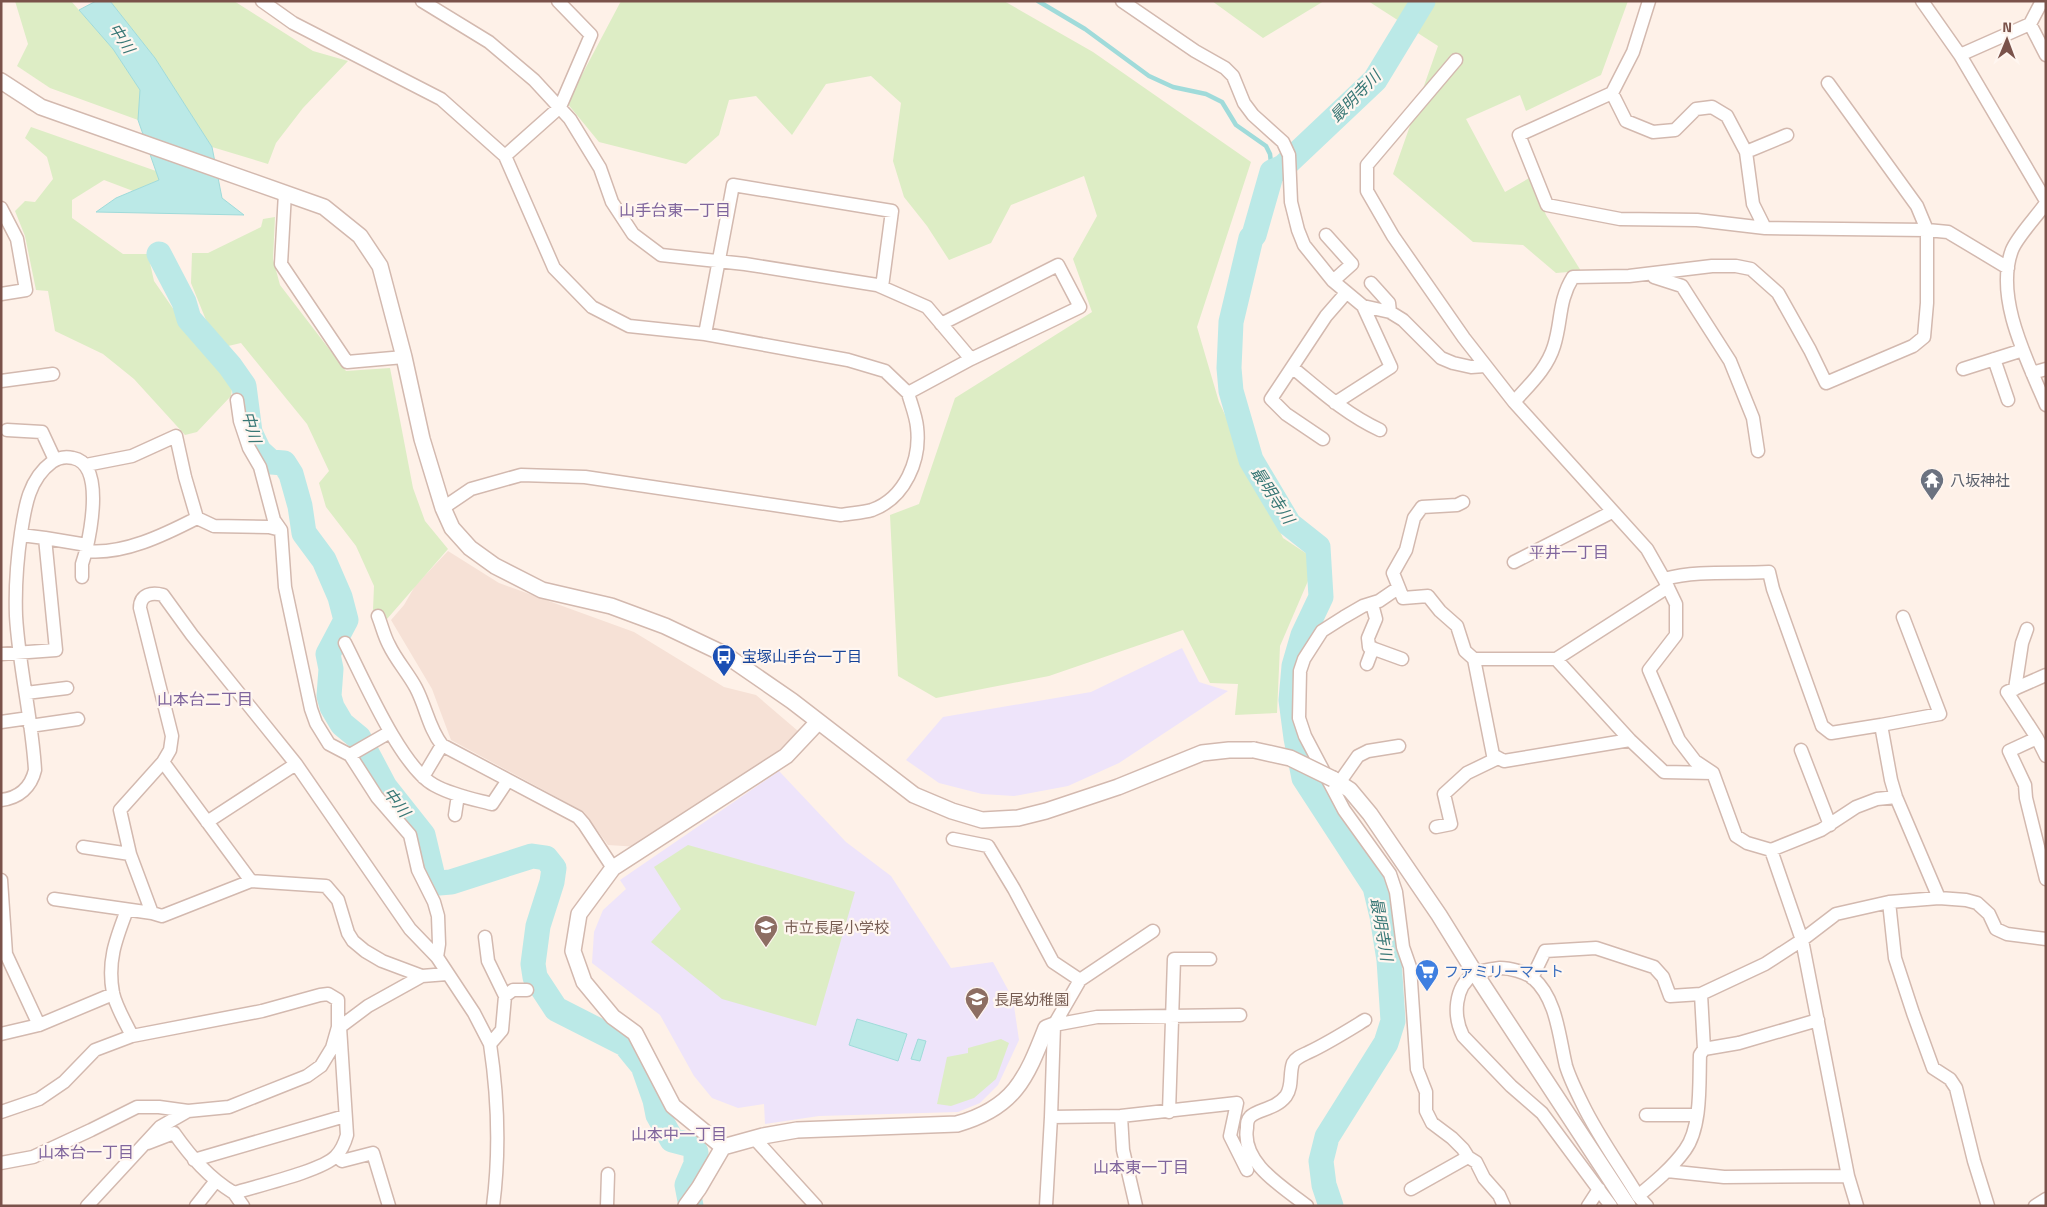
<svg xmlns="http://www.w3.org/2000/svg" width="2047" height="1207" viewBox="0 0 2047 1207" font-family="'Titillium Web','Noto Sans JP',sans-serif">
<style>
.residential{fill:#f6e1d6}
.education{fill:#eee4fa}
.green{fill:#ddedc5}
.water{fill:#bbe9e7;stroke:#a0dbda}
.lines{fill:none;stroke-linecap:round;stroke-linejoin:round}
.stream{stroke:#a0dbda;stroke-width:4.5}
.river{stroke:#bbe9e7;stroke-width:25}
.minor-casing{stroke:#d3b9af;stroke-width:15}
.tertiary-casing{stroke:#d3b9af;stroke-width:18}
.minor{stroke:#fff;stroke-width:12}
.tertiary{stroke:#fff;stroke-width:15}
.tertiary-bridge-casing{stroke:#d3b9af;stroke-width:18;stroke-linecap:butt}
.tertiary-bridge{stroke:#fff;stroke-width:15}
.labels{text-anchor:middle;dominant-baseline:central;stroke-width:4.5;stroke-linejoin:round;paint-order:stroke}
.worship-label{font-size:15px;fill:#5b616d;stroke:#fff6f0;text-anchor:start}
.transit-label{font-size:15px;fill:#164399;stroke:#fff6f0;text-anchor:start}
.education-label{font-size:15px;fill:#785e54;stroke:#fff6f0;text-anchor:start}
.shop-label{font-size:15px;fill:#366cbe;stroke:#fff6f0;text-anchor:start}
.water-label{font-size:16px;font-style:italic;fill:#397876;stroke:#fff6f0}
.neighbourhood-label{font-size:16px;fill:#80669d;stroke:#fff6f0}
</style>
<rect width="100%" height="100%" fill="#fef1e8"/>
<!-- residential -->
<path class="residential" d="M 448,551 L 499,583 L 634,632 L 724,687 L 756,695 L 798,731 L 776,753 L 639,847 L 608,845 L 584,812 L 451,740 L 432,689 L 391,620 L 404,605 L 415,586 Z"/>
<!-- education -->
<path class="education" d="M 1182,648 L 1199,682 L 1228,691 L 1119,763 L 1068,786 L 1014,796 L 982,794 L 939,783 L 906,760 L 943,717 L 1091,692 Z
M 779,771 L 846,842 L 891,876 L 951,968 L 993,962 L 1013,999 L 1019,1040 L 998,1085 L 980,1103 L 958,1112 L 819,1116 L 765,1124 L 764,1104 L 738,1108 L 712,1098 L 694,1076 L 660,1015 L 592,963 L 594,932 L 603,910 L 626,889 L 620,880 Z"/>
<!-- green -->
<path class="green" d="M 15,1 L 71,1 L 113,49 L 140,90 L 138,120 L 50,88 L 17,66 L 28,44 Z
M 110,1 L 234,1 L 313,51 L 348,61 L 303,108 L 276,143 L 268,164 L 212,147 L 155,58 Z
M 621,1 L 1004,1 L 1093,52 L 1251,162 L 1197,327 L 1219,402 L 1283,538 L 1307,554 L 1314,567 L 1280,646 L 1277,713 L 1235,715 L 1238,684 L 1210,683 L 1183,630 L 1049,676 L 936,698 L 898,676 L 890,515 L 919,504 L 955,398 L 1092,312 L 1073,259 L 1097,216 L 1084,176 L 1011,205 L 991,243 L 949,260 L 927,226 L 904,197 L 893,161 L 901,103 L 871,76 L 826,84 L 792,135 L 756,96 L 729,100 L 719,135 L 686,164 L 599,142 L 567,103 Z
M 1212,1 L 1324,1 L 1263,38 Z
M 1368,1 L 1628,1 L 1601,75 L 1526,111 L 1520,95 L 1466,119 L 1505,192 L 1531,177 L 1546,215 L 1581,271 L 1556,273 L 1523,245 L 1473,242 L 1393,174 L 1438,46 Z
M 31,127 L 156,171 L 159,180 L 133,191 L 104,180 L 72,200 L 72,218 L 123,254 L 148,254 L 154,281 L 192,336 L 233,382 L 231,396 L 197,432 L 185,435 L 134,379 L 103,354 L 55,331 L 48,291 L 36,290 L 25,236 L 15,211 L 25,201 L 35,202 L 53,179 L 47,157 L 25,138 Z
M 275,217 L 273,259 L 280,285 L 346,371 L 390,368 L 413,488 L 425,521 L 448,549 L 387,619 L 373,610 L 374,586 L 356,546 L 326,507 L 319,483 L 329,471 L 307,424 L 241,343 L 224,347 L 206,320 L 191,283 L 192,253 L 208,253 L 261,227 L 263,219 Z
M 688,845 L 855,892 L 816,1026 L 722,999 L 651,942 L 681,909 L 654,867 Z
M 1001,1039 L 1009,1043 L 996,1079 L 974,1098 L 951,1106 L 937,1104 L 947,1057 L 968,1053 L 968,1048 Z"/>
<!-- water -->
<path class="water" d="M 96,1 L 110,1 L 155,58 L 212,147 L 222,198 L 244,215 L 96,212 L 116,198 L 159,180 L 138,120 L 140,90 L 113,49 L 79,10 Z
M 857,1019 L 907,1034 L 898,1061 L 849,1045 Z
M 918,1039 L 926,1041 L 920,1061 L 911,1059 Z"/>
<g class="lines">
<!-- stream -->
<path class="stream" d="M 1038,1 L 1085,29 L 1149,76 L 1173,87 L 1206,94 L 1222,102 L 1236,125 L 1266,146 L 1270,154 L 1272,172"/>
<!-- river -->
<path class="river" d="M 159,254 L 184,302 L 189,319 L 230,366 L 244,386 L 250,432 L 259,451 L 271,462 L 284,463 L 291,474 L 300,506 L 304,533 L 324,560 L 340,597 L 346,620 L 328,654 L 331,669 L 329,696 L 332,707 L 342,724 L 359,738 L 385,787 L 423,835 L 433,877 L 439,883 L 451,882 L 532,856 L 546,858 L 554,868 L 552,882 L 538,926 L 533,964 L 535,977 L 556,1009 L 625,1044 L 643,1066 L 655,1100 L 658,1115 L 672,1140 L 691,1145 L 696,1152 L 696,1164 L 687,1185 L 691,1206
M 1331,1206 L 1324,1185 L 1321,1161 L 1327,1137 L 1386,1043 L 1393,1021 L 1389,960 L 1382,916 L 1375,887 L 1304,778 L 1296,738 L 1291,700 L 1294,666 L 1303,635 L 1321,597 L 1318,547 L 1289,524 L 1251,460 L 1231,391 L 1229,368 L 1231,322 L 1251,238 L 1254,235 L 1272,172 L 1283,167 L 1375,80 L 1423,1"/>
<!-- minor casing -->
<g class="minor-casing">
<path id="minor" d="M 262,1 L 293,23 L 441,99 L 505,156 L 560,107 L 591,35 L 558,1
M 422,1 L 489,42 L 534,80 L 570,119 L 600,168 L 612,202 L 633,234 L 661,255 L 745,264 L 877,285 L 927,307 L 971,359 L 1080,307 L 1058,265 L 941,324
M 1122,1 L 1195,51 L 1225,68 L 1233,76 L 1244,103 L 1253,115 L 1283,142 L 1289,155 L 1291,202 L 1298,230 L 1304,245 L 1333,281 L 1363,306 L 1390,312 L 1403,320 L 1441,358 L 1453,363 L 1471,367 L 1485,366
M 1649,1 L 1633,52 L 1612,93 L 1519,135 L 1547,205 L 1620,219 L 1697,220 L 1765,228 L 1927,230 L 1917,206 L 1828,83
M 1922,1 L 1960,55 L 2046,201
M 2042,1 L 2030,24 L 2046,55
M 1960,55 L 2030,24
M 1456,60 L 1367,165 L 1367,191 L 1393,236 L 1464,338 L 1514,402 L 1647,549 L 1664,579 L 1676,604 L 1676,635 L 1649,670 L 1679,740 L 1695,761 L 1713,773 L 1736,836 L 1747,843 L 1771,850 L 1802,940 L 1848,1176 L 1857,1206
M 1612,93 L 1626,121 L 1653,132 L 1675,130 L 1696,109 L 1712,107 L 1727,116 L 1746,152 L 1753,204 L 1765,228
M 1746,152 L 1787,135
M 505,156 L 554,268 L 592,307 L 629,326 L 705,334 L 848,360 L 885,371 L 908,393 L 971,359
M 285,193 L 281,264 L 347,362 L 404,357
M 2046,203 C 2037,216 2017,237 2012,250 C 1994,298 2028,362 2046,405
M 1,208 L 17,239 L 26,290 L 1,294
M 1326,235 L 1352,264 L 1333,281
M 1654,277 L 1682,286 L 1730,361 L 1753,418 L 1758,451
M 1371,283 L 1389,303 L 1390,312
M 705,334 L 733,185 L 892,211 L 882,287
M 1994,359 L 2008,400
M 1293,368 C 1322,392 1346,414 1380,430
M 1963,369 L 2023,350
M 2032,373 L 2046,369
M 1,381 L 53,374
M 237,400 L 240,421 L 249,448 L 260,467 L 274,520 L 281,530 L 285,587 L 311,709 L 316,723 L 329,744 L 350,755 L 377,797 L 410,835 L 418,870 L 434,902 L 438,916 L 439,944 L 437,957
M 1514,402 C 1529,385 1547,369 1554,346 C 1562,321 1558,301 1573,277 L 1629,276 L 1712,266 L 1736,266 L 1751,269 L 1778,293 L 1810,350 L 1826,383 L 1913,346 L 1924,337 L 1927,303 L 1927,230 L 1948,232 L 2008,268
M 1335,403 L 1391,367 L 1363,306
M 7,430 L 42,432 L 55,460
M 1323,439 L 1286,414 L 1271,399 L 1326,316 L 1346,293
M 86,465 L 132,456 L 176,436 L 185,477 L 197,518 L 214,526 L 269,527 L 281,530
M 1463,502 L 1457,505 L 1422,507 L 1414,518 L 1406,550 L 1393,573 L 1403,598 L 1428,596 L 1440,611 L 1457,626 L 1465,651 L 1474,659 L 1556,659 L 1668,587
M 443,508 L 471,489 L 521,475 L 585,477 L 841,515 C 851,513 862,513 872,510 C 905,498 921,460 917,427 C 916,416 911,404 908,393
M 45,538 L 87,545
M 1514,562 L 1612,512
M 82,577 L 82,564 L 86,551 C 123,555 164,535 197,518
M 1664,579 C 1699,570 1734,574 1769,572 L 1773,589 L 1822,726 L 1831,733 L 1881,725
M 1398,588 L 1379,601 L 1363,606 L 1344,617 L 1322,631 L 1304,659 L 1300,671 L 1299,718 L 1305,736 L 1344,810 L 1390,874 L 1396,892 L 1403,947 L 1410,967 L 1417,1069 L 1426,1092 L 1426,1111 L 1432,1123 L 1452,1138 L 1463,1149 L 1468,1157 L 1411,1189
M 1372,604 L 1376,619 L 1368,638 L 1369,647 L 1402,659
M 378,616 C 382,626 384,636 389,645 C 396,660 408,673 416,688 C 426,707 429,729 442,745 L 578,817 L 584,824 L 613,868
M 1903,617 L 1940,714 L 1881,725 L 1891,780 L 1896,797 L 1939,898
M 345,643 C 363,678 401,767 434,785 C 452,795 473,799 492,804 L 508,780
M 1,654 L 56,650 L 45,538 L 21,535
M 1474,659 L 1493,755 L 1504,761 L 1630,740
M 1556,659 L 1630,740 L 1664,772 L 1713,773
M 1367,664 L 1373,648
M 2046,675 L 2007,692 L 2037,738 L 2009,751 L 2025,785 L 2026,798 L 2046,879
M 2015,689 L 2022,643 L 2027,629
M 26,693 L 67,688
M 1,722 L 29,718
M 30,726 L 78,719
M 2037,738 L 2046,756
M 1801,750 L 1830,825
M 350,755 L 390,732
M 163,762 L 170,750 L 172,736 L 140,608 C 140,594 152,592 163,595 L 192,635 L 296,764 L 410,929 L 437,957 L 474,1013 L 490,1044
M 423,777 L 442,745
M 1339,783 L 1358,756 L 1368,751 L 1399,746
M 1,800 C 19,798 31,787 35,770 C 32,718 19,668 16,616 C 15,588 17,560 21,533 C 25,506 29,479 52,462 C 59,457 65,456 73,458 C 104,464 91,529 86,551
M 455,815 L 458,795
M 207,822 L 296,764
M 1436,827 L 1451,824 L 1444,794 L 1467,773 L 1498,758
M 953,839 L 988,846 L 1014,889 L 1053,962 L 1080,980
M 83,847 L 130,854
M 1771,850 L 1821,830 L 1856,807 L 1877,799 L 1896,797
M 1,880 L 6,954 L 39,1025
M 54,899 L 152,913 L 130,854 L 120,810 L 163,762 L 251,881
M 1889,902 L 1895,958 L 1913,1013 L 1933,1068 L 1950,1079 L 1956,1088 L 1974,1161 L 1988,1206
M 127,910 C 116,939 107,961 113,993 C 116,1007 126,1023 132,1036
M 152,913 L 162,916 L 251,881 L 326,886 L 338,900 L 348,933 L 353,941 L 365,951 L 382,961 L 422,976 L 447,974
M 485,937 L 488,961 L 505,996
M 1532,978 L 1545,951 L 1596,948 L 1654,967 L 1663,977 L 1670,996 L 1701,994 L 1765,964 L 1802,940 L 1836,914 L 1889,902 L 1939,898 L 1966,900 L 1977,903 L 1989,914 L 1996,929 L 2007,934 L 2046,939
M 1701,994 L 1704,1049
M 1054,1025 L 1097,1017 L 1240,1015
M 1,1034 L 39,1025 L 113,994
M 1,1112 L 39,1099 L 64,1082 L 95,1050 L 132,1036 L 262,1011 L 320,995 L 328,994 L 338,1000 L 338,1027 L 332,1048 L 321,1066 L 307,1076 L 229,1107 L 188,1111 L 159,1107 L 137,1107 L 91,1130 L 33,1157 L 1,1163
M 1169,1112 L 1174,959 L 1210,959
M 1646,1115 L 1697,1115
M 1121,1116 L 1237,1103 L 1230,1136 L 1247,1170
M 754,1138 L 816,1206
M 148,1143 L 174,1133 C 191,1157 209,1178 234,1193
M 336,1156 L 342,1161 L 373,1153 L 389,1206
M 1468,1157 L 1476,1162 L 1484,1178 L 1499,1195 L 1504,1206
M 194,1160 L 345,1116
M 1667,1171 L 1724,1177 L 1848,1176
M 1638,1196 C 1655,1182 1672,1168 1685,1150 C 1702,1127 1699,1082 1700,1055 L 1704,1049 L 1739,1043 L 1818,1020
M 87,1206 L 160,1127 L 188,1111
M 196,1206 L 215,1182
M 243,1206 L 234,1193 C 256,1186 322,1171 336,1156 C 342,1150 345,1142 347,1135 L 340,1027 L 368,1006 L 422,976
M 493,1206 C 500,1152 498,1097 490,1044 L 502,1030 L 505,996 L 513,990 L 527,990
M 607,1206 L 608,1174
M 1046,1206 L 1051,1117
M 1136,1206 L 1123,1150 L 1121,1116 L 1051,1117 L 1054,1025 L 1080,980 L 1153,931
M 1307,1206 C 1283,1187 1241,1163 1247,1128 C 1247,1123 1247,1120 1250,1117 C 1257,1109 1275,1110 1286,1096 C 1293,1086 1289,1074 1293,1063 C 1296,1057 1303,1055 1309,1052 C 1328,1043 1347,1031 1365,1020
M 1588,1206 L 1599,1189
M 1611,1206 L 1542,1113 L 1511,1086 L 1463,1036 C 1453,1016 1454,987 1474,974 C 1482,970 1492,969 1500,968 C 1510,968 1525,972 1533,978 C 1557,999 1559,1037 1566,1066 C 1570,1079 1577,1093 1583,1105 C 1598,1136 1620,1166 1638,1196 L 1647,1206
M 2035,1206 L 2046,1199"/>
</g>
<!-- tertiary casing -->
<g class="tertiary-casing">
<path id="tertiary" d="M 1,81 L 41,107 L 324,207 L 360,236 L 380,266 L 404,357 L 422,439 L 443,508 L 452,528 L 470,548 L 495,566 L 542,590 L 611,606 L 665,626 L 724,654 L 792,701 L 914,795 L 952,811 L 982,820 L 1018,818 L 1046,811 L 1118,787 L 1202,753 L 1229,750 L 1254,750
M 1333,779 L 1350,790 L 1370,814 L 1439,915 L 1475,973 L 1628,1206
M 723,1147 L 763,1136 L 797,1130 L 957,1124 C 1014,1108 1026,1079 1046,1028 L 1054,1025
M 686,1206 L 699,1188 L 723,1147 L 673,1106 L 635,1033 L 613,1017 L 584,982 L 573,951 L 579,914 L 613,868 L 786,756 L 818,722"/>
</g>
<!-- minor -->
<use href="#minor" class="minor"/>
<!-- tertiary -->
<use href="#tertiary" class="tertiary"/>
<!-- tertiary-bridge casing -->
<g class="tertiary-bridge-casing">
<path id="tertiary-bridge" d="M 1254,750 L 1290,758 L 1333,779"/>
</g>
<!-- tertiary-bridge -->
<use href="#tertiary-bridge" class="tertiary-bridge"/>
</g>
<!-- icons -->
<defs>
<g id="temple-pin" transform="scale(1.25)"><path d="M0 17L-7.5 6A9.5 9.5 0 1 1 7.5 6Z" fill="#6b7280" stroke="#fff6f0"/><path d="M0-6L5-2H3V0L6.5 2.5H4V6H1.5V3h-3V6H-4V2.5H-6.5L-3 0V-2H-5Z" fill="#fff"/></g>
<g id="bus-pin" transform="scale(1.25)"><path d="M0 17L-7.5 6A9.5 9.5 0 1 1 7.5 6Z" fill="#1a4fb4" stroke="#fff6f0"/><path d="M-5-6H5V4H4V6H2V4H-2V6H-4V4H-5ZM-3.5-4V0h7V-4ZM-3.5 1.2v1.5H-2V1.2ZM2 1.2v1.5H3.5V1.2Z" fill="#fff"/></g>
<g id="school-pin" transform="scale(1.25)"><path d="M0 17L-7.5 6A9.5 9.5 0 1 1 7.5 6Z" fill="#8d6e63" stroke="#fff6f0"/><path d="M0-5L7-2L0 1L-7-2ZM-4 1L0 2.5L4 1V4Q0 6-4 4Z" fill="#fff"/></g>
<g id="supermarket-pin" transform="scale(1.25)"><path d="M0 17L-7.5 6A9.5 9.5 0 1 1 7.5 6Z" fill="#3f7fe0" stroke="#fff6f0"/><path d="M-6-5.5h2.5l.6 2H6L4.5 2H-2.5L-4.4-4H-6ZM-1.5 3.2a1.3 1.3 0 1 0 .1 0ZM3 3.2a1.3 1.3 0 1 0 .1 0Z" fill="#fff"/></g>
</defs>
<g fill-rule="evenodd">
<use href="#temple-pin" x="1932" y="480"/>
<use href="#bus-pin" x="724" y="656"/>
<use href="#school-pin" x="766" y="927"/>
<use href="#supermarket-pin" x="1427" y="971"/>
<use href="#school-pin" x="977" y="999"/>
</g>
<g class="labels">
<!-- worship labels -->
<g class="worship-label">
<text x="1950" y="480">八坂神社</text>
</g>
<!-- transit labels -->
<g class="transit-label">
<text x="742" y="656">宝塚山手台一丁目</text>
</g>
<!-- education labels -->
<g class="education-label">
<text x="784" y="927">市立長尾小学校</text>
<text x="994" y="999">長尾幼稚園</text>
</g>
<!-- shop labels -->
<g class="shop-label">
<text x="1444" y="971">ファミリーマート</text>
</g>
<!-- water labels -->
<g class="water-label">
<text transform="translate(122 38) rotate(57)">中川</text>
<text transform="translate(1355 96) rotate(-46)">最明寺川</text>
<text transform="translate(252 427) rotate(75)">中川</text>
<text transform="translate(1273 495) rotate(57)">最明寺川</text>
<text transform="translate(397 802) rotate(53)">中川</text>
<text transform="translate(1382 929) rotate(80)">最明寺川</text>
</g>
<!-- neighbourhood labels -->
<g class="neighbourhood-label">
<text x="675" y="210">山手台東一丁目</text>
<text x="1569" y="552">平井一丁目</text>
<text x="205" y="699">山本台二丁目</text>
<text x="679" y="1134">山本中一丁目</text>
<text x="86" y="1152">山本台一丁目</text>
<text x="1141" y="1167">山本東一丁目</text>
</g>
</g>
<!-- border -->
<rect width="2047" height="1207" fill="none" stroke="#7a524a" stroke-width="5"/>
<!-- north arrow -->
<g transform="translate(2007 40) rotate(1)" stroke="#fff6f0" stroke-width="4" paint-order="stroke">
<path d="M0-4L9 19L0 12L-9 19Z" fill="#7a524a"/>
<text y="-8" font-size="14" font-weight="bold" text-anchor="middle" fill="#7a524a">N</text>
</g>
</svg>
